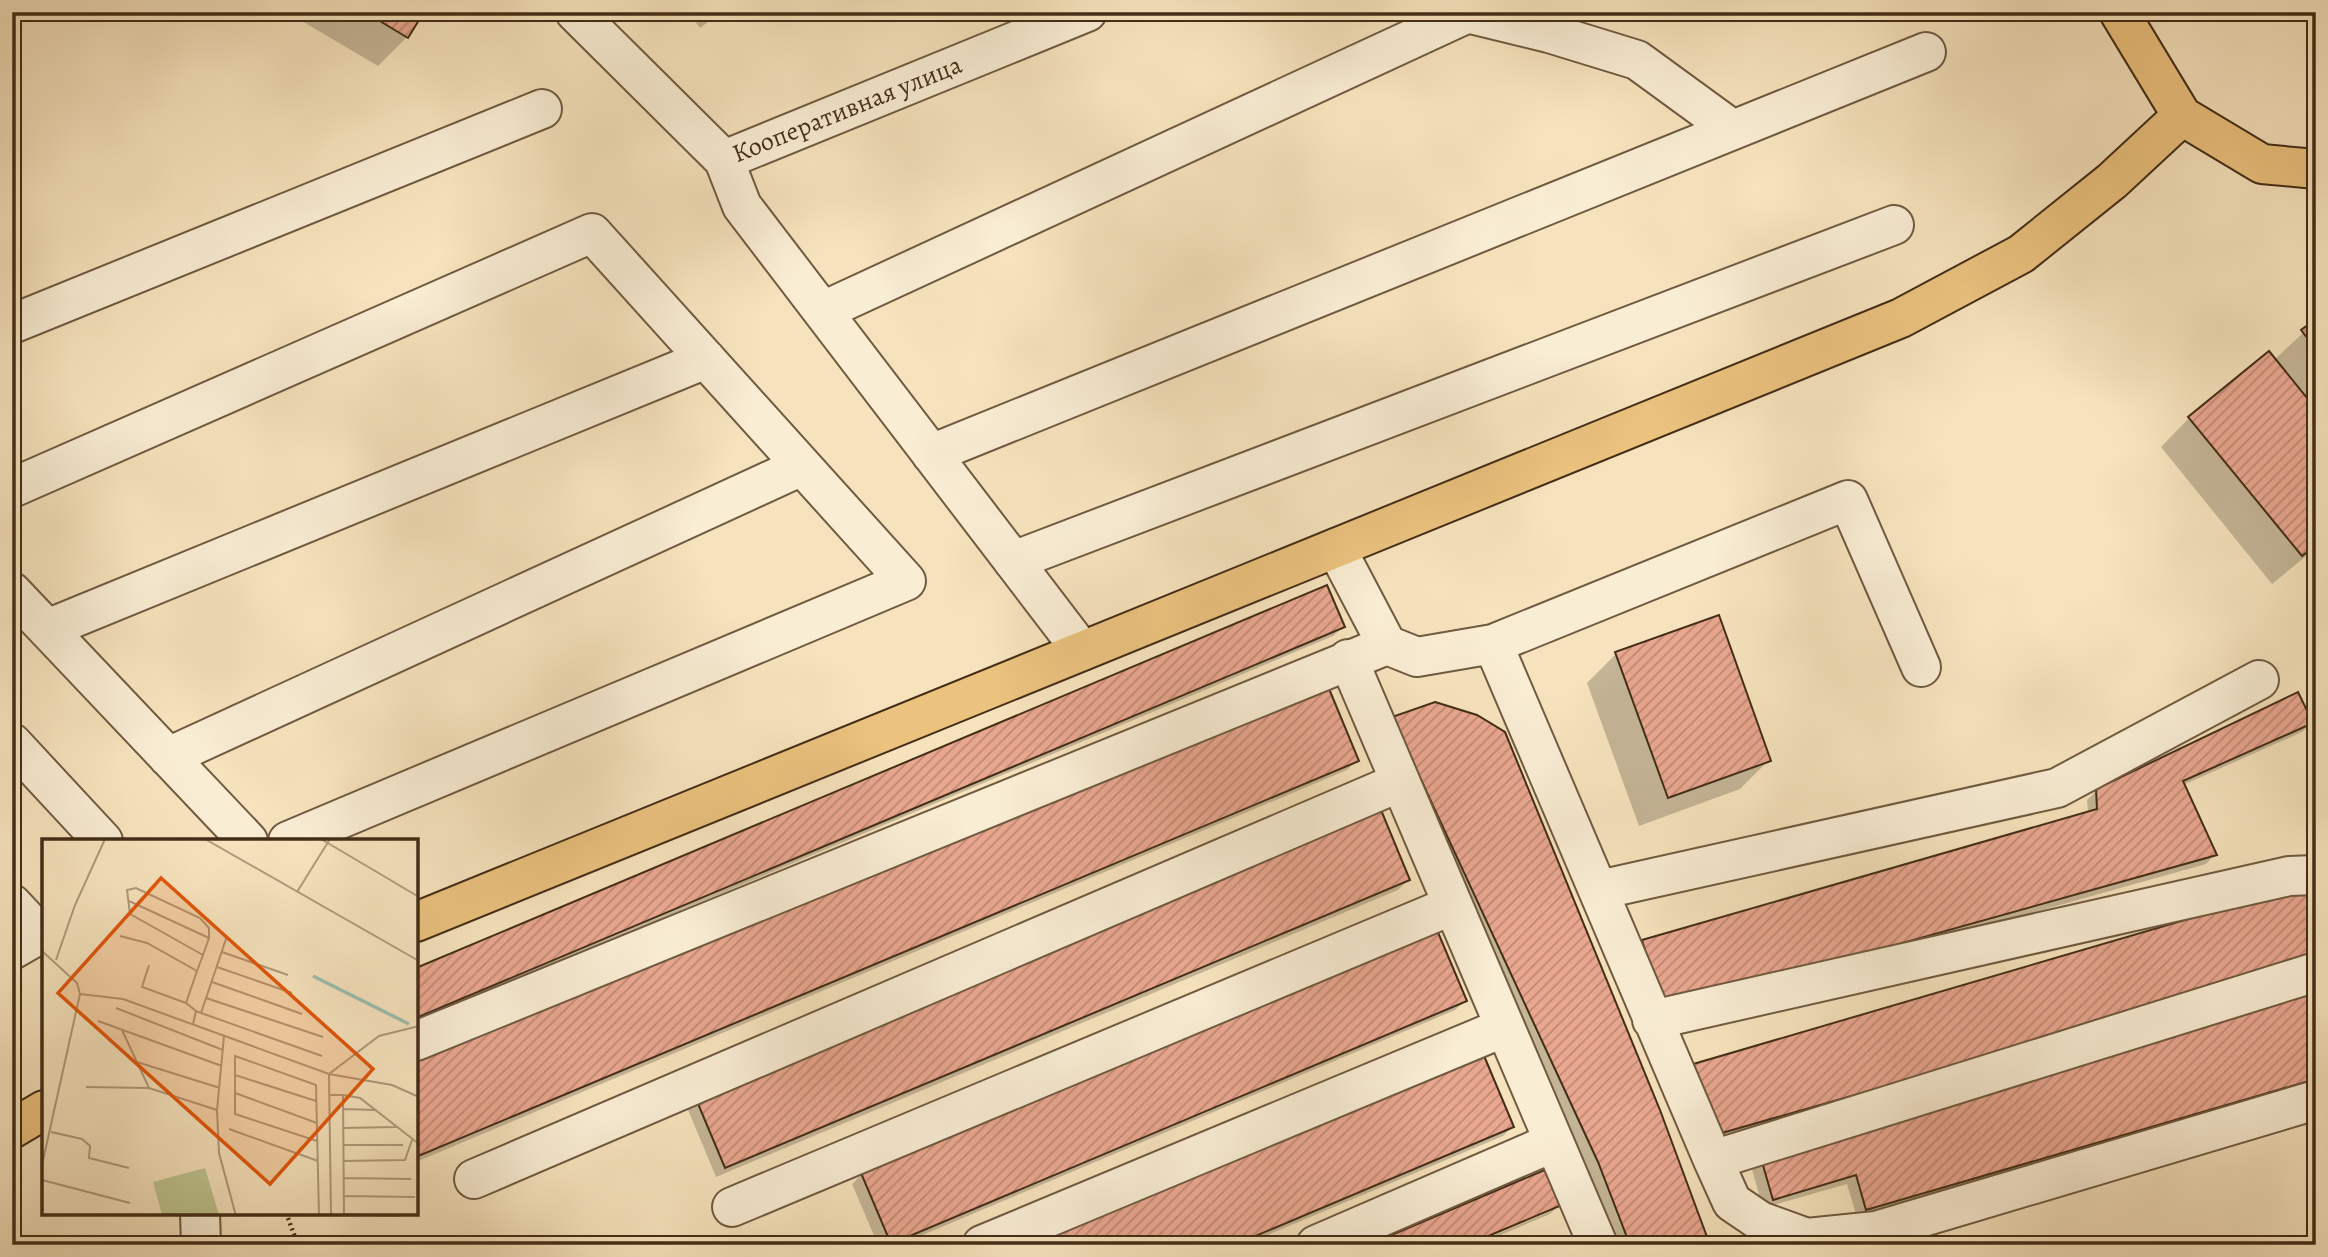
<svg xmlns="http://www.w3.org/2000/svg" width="2328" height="1257" viewBox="0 0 2328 1257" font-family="Alegreya,serif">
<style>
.shadow{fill:#0003}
.building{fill:url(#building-hatch);stroke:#432d17;stroke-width:2}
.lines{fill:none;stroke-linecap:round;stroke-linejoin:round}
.minor-casing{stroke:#705a40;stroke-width:42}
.major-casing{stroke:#432d17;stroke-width:42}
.path{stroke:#432d17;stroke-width:4.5;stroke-dasharray:2 3.5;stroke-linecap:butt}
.minor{stroke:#f9edd4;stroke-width:38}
.major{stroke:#ebc27e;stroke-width:38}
.labels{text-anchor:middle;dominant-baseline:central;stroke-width:7;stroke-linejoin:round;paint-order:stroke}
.street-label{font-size:26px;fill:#432d17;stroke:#f9edd4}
.inset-river{fill:none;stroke:#9dbeae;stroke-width:3.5}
.inset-road{fill:none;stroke:#ae9a7b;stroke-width:2}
.view{fill:#e0570d;fill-opacity:0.15;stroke:#e0570d;stroke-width:3.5}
.inset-edge{fill:none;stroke:#432d17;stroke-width:3.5}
</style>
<defs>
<pattern id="building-hatch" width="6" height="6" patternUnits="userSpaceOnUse" patternTransform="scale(1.75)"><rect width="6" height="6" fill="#eaa790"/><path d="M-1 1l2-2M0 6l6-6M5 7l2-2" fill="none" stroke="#bf8875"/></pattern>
</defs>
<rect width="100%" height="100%" fill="#f6e3bd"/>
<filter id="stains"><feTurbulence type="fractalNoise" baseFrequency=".00286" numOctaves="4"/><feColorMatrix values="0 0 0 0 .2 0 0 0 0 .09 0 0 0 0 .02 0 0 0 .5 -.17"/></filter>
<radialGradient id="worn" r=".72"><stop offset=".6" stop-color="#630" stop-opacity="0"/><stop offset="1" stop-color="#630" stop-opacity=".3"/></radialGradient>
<!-- shadow -->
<path class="shadow" d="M 298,12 L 422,12 L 407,37 L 378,66 L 295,17 Z
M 688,12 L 721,12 L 700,28 Z
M 2316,321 L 2316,548 L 2272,584 L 2161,447 L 2189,418 L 2274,360 Z
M 1343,627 L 1333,636 L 416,1022 L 416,970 Z
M 1616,654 L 1769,760 L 1740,789 L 1639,826 L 1587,683 Z
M 1393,719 L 1708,1245 L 1617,1245 L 1589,1172 L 1383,728 Z
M 2311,723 L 2302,732 L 2183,785 L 2215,854 L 2206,864 L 1654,1019 L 1634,951 L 1643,942 L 2088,813 L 2087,800 L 2097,790 Z
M 1357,760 L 1347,770 L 416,1162 L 416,1063 Z
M 1408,880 L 1398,890 L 716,1177 L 688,1110 L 697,1100 Z
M 2316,969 L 1706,1143 L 1681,1076 Z
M 2316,995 L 2316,1085 L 1857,1218 L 1847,1184 L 1763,1208 L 1751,1166 Z
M 1465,1001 L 1455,1010 L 899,1245 L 878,1245 L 852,1184 L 862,1174 Z
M 1512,1127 L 1503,1136 L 1244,1245 L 1025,1245 Z
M 1560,1204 L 1550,1214 L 1477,1245 L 1471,1245 L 1551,1211 L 1551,1208 Z"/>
<!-- building -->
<path class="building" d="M 365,12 L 424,12 L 408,38 Z
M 2316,319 L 2316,349 L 2301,330 Z
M 2269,351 L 2316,409 L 2316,545 L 2302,556 L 2188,417 Z
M 1327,585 L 1345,627 L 416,1018 L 416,968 Z
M 1719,615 L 1771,761 L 1668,798 L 1615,652 Z
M 1325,679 L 1359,761 L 416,1157 L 416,1061 Z
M 2298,692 L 2313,723 L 2183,781 L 2217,855 L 1663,1010 L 1642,940 L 2097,809 L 2096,789 Z
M 1435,702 L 1477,715 L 1505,732 L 1660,1110 L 1710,1245 L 1630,1245 L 1598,1162 L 1392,717 Z
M 1381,810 L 1410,880 L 725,1168 L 696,1099 Z
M 2277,893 L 2316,893 L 2316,963 L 1715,1135 L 1690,1065 Z
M 1437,930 L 1467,1001 L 891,1244 L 861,1173 Z
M 2316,993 L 2316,1079 L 1866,1210 L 1856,1175 L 1773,1200 L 1760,1155 Z
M 1482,1051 L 1514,1127 L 1234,1245 L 1021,1245 Z
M 1547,1169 L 1562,1205 L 1467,1245 L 1368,1245 Z"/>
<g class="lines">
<!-- minor casing -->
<g class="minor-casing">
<path id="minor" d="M 575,12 L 724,160 L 1087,12
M 1463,12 L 1549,33 L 1637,60 L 1733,130
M 724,160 L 742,206 L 1082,651
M 823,311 L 1466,14
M 12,324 L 542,109
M 931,454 L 1926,52
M 12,488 L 592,233 L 906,581 L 288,841
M 1013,561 L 1894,225
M 12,592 L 248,841
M 47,629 L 706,359
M 1493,644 L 1713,1160 L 1732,1202 L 1760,1221 L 1807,1238 L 1876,1231 L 2316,1100
M 1387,645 L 1417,657 L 1493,644 L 1848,500 L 1921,667
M 1348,659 L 1598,1245
M 12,743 L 103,841
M 168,757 L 802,466
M 1599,890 L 2057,788 L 2259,680
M 12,904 L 40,934 L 44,931
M 12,950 L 40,934
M 1652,1020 L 2289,876 L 2316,875
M 416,1041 L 1387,645 L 1336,548
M 1713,1160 L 2316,972
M 474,1179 L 1400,782
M 732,1207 L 1453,905
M 200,1213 L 201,1245
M 982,1245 L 1505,1027
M 1316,1245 L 1554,1142"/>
</g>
<!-- major casing -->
<g class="major-casing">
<path id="major" d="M 2119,12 L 2182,116 L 2262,164 L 2316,169
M 416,922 L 1901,318 L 2021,254 L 2112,181 L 2182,116
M 12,1129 L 44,1110"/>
</g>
<!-- path -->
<path class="path" d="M 286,1213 L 298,1245"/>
<!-- minor -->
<use href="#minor" class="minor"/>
<!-- major -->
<use href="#major" class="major"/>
</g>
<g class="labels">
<!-- street labels -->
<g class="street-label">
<text transform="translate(847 109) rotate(-22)">Кооперативная улица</text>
</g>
</g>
<!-- overview -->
<g transform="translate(42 839)">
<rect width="376" height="376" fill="#f6e3bd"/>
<path d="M 163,329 L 177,376 L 120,376 L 111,343 Z" fill="#bdc490"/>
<path class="inset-river" d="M 271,137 L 367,185"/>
<path class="inset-road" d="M 163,0 L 377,122M 279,0 L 377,58M 255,53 L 288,0M 87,62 L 167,99M 78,97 L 105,104 L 155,132M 0,112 L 35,144 L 38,155 L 0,326M 180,113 L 246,136M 14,121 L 33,66 L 63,0M 107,126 L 100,148 L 144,164 L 154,172M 175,128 L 250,154M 170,143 L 260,175M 38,155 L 81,160 L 287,235 L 350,246 L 377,258M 164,159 L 281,198M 144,164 L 155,132 L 161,116 L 167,99 L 167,89 L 158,79 L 94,49 L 85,51 L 88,75 L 161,116M 74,169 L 181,211M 159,174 L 280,217M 56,182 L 180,227M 151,185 L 154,172 L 159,174 L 185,97M 80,191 L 107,249M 95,223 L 178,249M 193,236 L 274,262M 44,248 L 107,249 L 175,271 L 177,314 L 194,377M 193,254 L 275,284M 287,256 L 301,256 L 302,377M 301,256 L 318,259 L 377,305M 301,270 L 334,271M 175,271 L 182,197M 301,289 L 354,288M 187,290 L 276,322M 9,293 L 40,300 L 48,307 L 47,319 L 87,329M 275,302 L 193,275 L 193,217 L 274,246 L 277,377M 301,306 L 361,306M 301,322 L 363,321 L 370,301M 301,339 L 369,340M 0,341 L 88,364M 301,357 L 373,358M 302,375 L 357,377M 289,377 L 287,235 L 337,197 L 377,187"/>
<path class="view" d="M 119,39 L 331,230 L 228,345 L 16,154 Z"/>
<rect width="376" height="376" class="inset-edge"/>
</g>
<!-- margin -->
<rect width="2328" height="1257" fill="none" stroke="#f6e3bd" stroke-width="42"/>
<rect x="14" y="14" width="2300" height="1229" fill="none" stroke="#432d17" stroke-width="3.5"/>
<rect x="21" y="21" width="2286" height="1215" fill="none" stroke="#432d17" stroke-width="2"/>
<rect width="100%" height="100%" filter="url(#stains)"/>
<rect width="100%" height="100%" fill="url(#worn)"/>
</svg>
